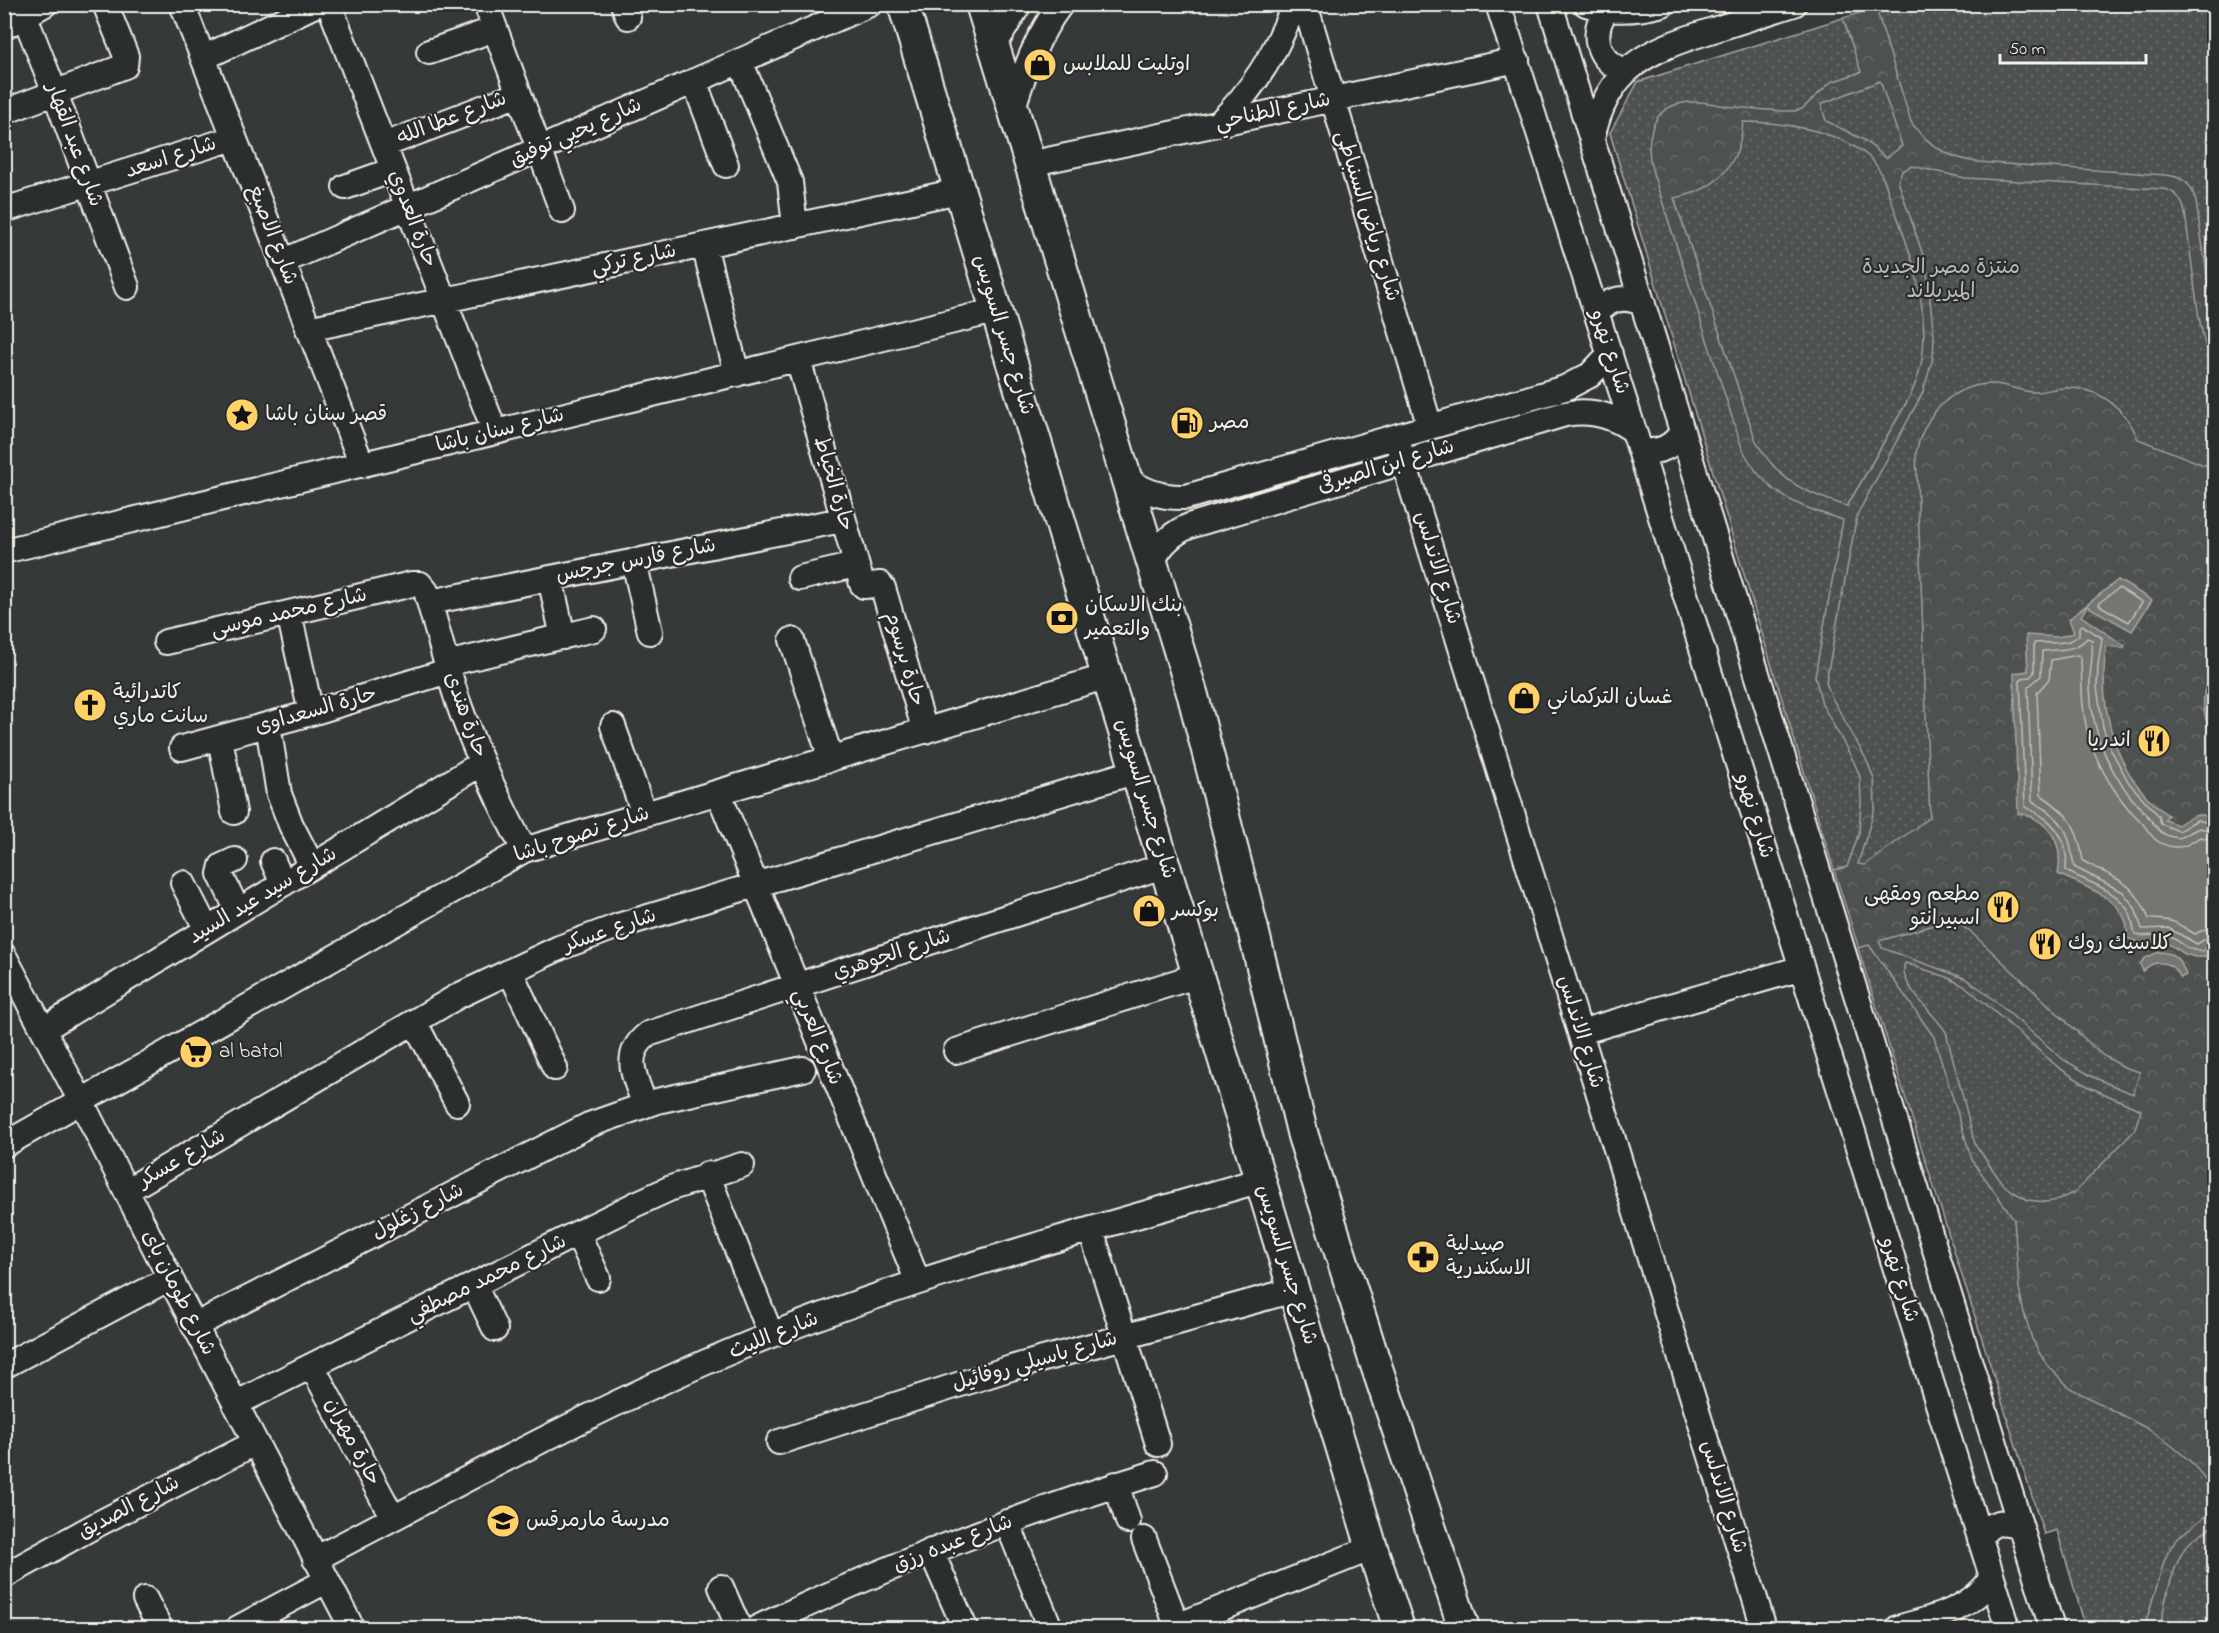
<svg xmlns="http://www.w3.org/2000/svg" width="2219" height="1633" viewBox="0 0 2219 1633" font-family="'Indie Flower','Playpen Sans Arabic',sans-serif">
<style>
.forest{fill:url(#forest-crowns);stroke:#a1a19c;stroke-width:1.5}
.garden{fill:url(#garden-dots);stroke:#a1a19c;stroke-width:1.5}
.water{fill:#757572;stroke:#a8a7a1;stroke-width:1.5}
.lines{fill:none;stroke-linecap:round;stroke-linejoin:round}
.shore{stroke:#c1bfb9;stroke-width:1.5}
.minor-casing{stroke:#f4f1e8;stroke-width:28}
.major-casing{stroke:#f4f1e8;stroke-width:34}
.minor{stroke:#2a2d2e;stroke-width:24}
.major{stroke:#2a2d2e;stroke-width:30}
.labels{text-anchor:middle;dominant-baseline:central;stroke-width:4.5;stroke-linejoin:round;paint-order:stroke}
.poi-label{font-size:21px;fill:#f4f1e8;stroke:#2a2d2e;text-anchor:start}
.street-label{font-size:21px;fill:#f4f1e8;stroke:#2a2d2e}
.park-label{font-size:21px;fill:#bab9b2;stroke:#2a2d2e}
</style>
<defs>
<pattern id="forest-crowns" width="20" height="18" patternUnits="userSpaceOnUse" patternTransform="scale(1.5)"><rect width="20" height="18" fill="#4e514f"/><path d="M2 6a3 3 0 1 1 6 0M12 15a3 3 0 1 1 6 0" fill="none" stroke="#686a68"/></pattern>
<pattern id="garden-dots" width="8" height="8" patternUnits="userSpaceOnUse" patternTransform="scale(1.5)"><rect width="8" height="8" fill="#4e514f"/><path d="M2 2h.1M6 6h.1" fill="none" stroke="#686a68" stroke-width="1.8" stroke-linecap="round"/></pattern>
</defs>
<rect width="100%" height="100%" fill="#363939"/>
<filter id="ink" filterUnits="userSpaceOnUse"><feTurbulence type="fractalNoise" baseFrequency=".0167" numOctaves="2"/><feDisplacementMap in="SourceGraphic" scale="12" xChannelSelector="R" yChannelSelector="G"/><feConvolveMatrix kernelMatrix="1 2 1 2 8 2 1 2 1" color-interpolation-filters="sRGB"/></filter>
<g filter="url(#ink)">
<!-- forest -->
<path class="forest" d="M 1885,5 L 2214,5 L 2214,1628 L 2074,1628 L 2085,1625 L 2057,1530 L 2044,1534 L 1834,870 L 1610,133 L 1638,82 Z"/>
<!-- garden -->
<path class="garden" d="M 1885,5 L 2214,5 L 2214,322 L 2196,202 C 2192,185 2185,177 2166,175 L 1977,162 C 1949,158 1928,146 1911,122 L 1876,8 Z
M 1843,18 L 1861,72 L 1831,82 L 1802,109 L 1794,111 C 1774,111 1754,109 1734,107 C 1717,105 1700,100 1683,103 C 1648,108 1645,146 1653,173 L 1742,448 C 1766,496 1796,505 1843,520 L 1815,676 L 1822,704 L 1854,762 L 1860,777 L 1861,803 L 1859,833 L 1847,867 L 1834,870 L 1610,133 L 1638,82 Z
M 1880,81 L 1902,146 L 1886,158 L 1864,140 L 1826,121 L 1821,104 Z
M 1743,122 C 1783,122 1836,130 1868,156 C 1881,167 1886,186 1891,200 C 1911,251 1934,319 1919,373 C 1913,394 1901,412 1890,431 C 1876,456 1862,481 1847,506 C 1805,493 1778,481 1756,441 L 1674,198 C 1716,191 1740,165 1743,122 Z
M 1912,166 L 1965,178 L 2163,189 C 2176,191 2182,199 2185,213 L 2198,312 L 2203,337 L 2214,373 L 2214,469 L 2138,439 C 2125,407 2099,387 2064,388 C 2053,388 2042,393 2032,392 C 2019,391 2008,385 1995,384 C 1953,382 1924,415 1916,453 L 1930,817 L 1865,865 L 1858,864 L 1875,808 L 1874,779 L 1866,759 L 1831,696 L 1826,682 L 1857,515 L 1923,392 L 1933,358 L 1934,336 L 1926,264 L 1898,181 L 1902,171 Z
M 1944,922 L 1959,924 L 1973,934 L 2102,1055 L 2126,1068 L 2140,1072 L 2133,1094 L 2095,1078 L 2064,1060 L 1982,990 L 1964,978 L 1882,948 L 1879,941 Z
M 1869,945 L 1934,1037 L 1972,1160 L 2014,1219 L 2019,1288 L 2023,1309 L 2032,1339 L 2040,1354 L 2048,1366 L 2070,1388 L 2148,1429 L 2171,1445 L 2190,1461 L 2214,1489 L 2214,1509 L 2175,1540 L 2165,1559 L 2144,1628 L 2074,1628 L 2085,1625 L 2057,1530 L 2044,1534 L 1858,948 Z
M 1905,963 L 1947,977 L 1966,987 L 2059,1068 L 2089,1087 L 2141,1110 L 2134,1131 L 2076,1191 L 2059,1200 L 2046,1202 L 2028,1200 L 2010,1190 L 2002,1183 L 1975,1144 L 1946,1032 C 1935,1014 1896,983 1905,963 Z
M 2214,1525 L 2214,1628 L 2160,1628 C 2164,1605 2172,1568 2185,1548 C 2192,1538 2204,1532 2214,1525 Z"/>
<!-- water -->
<path class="water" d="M 2118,580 L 2152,600 L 2132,631 L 2087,606 L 2081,616 L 2125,646 L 2123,648 L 2106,646 C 2098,707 2114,777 2168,815 L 2165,820 L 2178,825 C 2191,816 2200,811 2214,819 L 2214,947 L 2206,957 L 2195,957 L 2185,954 L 2164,941 L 2141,943 L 2127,938 C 2131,899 2087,888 2058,874 C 2064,844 2050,819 2018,813 L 2014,673 L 2028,671 L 2026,635 L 2058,637 L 2074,633 L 2069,619 Z
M 2214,683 L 2214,746 C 2208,725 2199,706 2206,685 Z
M 2159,952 C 2175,952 2181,960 2186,975 L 2181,978 C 2173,962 2156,957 2143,971 L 2140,964 L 2145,958 Z"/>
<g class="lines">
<!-- shore -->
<path class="shore" d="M 2119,588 L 2142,602 L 2129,622 L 2099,605 L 2100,602 Z
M 2214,824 L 2197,820 L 2179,831 L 2161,824 L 2159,816 L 2129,783 L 2110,748 L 2103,727 L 2097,687 L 2098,665 L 2102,638 L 2082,625 L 2079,627 L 2079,635 C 2067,647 2049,641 2034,643 L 2034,673 L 2030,677 L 2022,678 L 2020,681 L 2025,807 C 2045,816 2062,828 2066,852 C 2067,858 2066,865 2066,871 C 2087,882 2118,890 2129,912 C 2133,919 2133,928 2135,935 C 2146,938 2158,932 2168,936 C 2182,941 2187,952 2203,951 L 2209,945 L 2214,944
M 2214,831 L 2199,828 L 2179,838 C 2158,836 2156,825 2144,812 C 2111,778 2091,734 2090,687 C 2089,671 2094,655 2092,640 L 2087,638 C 2075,652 2058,649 2042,651 L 2041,676 L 2028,687 L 2032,801 C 2066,822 2068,828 2074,867 L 2123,892 L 2135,908 L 2142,929 L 2168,928 L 2197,944 L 2207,938 L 2214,936
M 2214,840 L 2200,837 C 2192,842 2185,848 2175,847 C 2157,845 2152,837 2143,824 C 2138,818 2132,813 2127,807 C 2109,785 2094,758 2087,730 C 2081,705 2082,682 2081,657 L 2078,655 L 2051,660 L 2049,679 L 2037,693 L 2041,795 C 2070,814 2078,827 2083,861 C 2117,880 2134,880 2149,919 C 2177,920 2172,921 2195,934 L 2205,929 L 2214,927"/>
<!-- minor casing -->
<g class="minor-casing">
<path id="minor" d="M 20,4 L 55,93 L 127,287
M 182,4 L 362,465
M 329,4 L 495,432
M 486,4 L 562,211
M 623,4 L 628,17
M 1305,4 L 1430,427
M 1498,4 L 1640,450 L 2008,1628
M 1550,4 L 2052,1628
M 1586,4 C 1612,13 1637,11 1663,4
M 1607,9 C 1589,33 1597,63 1627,71
M 4,27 L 45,4
M 994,46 L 1019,4
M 429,52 L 495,29
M 203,58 L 317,4
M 740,61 L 790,182 L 795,226
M 694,81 L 726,165
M 1013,108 C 1024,72 1037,35 1061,4
M 4,112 L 125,66 L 126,56 L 105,4
M 1219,123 C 1253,90 1278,50 1294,4
M 1592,139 C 1607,68 1646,51 1710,31 C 1738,22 1766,13 1794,4
M 384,145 L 519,94
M 1029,164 L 1517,60
M 345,187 L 393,170
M 4,210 L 234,138
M 704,245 L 737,374
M 282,262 L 870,4
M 1597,313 C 1609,298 1626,295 1643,304
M 308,329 L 959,191
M 798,359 L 862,584 L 864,586 L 880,584 L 883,588 L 925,731
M 1396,437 L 1764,1628
M 1640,450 C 1658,454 1673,447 1682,432
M 1125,477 C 1143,492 1162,498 1186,497 L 1565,388 L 1590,375 L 1610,354
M 4,551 L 995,311
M 634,561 L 650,632
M 1152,563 C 1160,544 1173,532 1192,525 L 1565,414 C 1591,409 1613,415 1634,431
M 550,578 L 563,637
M 800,578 L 855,565
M 430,602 L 842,520
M 289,613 L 311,713
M 792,640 L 831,759
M 166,642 L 412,584 L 420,584 L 426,591 C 437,628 446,665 458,702 C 476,753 499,802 524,850
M 446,664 L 594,629
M 268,725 L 279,794 L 291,825 L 312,866
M 613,726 L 644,814
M 220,738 L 234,812
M 182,748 L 311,713 L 448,671
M 718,792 L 918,1282
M 235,860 L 222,866 L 220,874 L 238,911
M 273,861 L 283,884
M 183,883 L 207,930
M 4,956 L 81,1101 L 170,1278 L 352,1628
M 510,971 L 555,1068
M 415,1023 L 457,1103
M 44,1029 L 482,763
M 1580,1032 L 1802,968
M 956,1051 L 1199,975
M 645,1105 C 635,1077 621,1055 648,1034 L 1166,865
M 4,1145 L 524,850 L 1108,676
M 707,1174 L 771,1335
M 126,1191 L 458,996 L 559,948 L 618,926 L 1137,771
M 1091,1230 L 1158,1444
M 578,1234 L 598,1278
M 474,1285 L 495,1329
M 194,1326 L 589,1125 L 657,1101 L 803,1069
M 4,1366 L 170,1278
M 312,1366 L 393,1518
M 235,1404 L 636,1204 L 671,1188 L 742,1165
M 779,1442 L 1011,1368 L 1294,1290
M 1116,1484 L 1128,1521
M 1007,1522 L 1050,1628
M 1144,1539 L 1178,1628
M 1980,1539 C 1988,1522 2005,1518 2020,1528
M 931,1551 L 965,1628
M 315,1559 C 465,1481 614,1397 771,1335 C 930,1272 1097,1228 1261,1180
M 4,1576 L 96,1525 L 255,1443
M 721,1587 L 739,1628
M 145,1599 L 160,1628
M 238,1628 L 326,1581
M 757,1628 C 886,1566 1018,1515 1155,1473
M 1172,1628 L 1372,1548
M 1898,1628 C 1934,1617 1970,1611 1992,1578"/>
</g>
<!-- major casing -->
<g class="major-casing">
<path id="major" d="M 903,4 L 1372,1548 L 1399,1628
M 981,4 L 1193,696 L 1248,909 L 1303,1136 L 1373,1356 L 1464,1628"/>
</g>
<!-- minor -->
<use href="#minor" class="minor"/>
<!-- major -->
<use href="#major" class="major"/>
</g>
</g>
<!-- icons -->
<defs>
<g id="shop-disc" transform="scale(1.725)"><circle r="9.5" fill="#ffd166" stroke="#2a2d2e"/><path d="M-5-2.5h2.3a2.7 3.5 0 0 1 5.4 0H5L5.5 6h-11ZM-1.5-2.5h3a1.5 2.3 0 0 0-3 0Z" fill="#111"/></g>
<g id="sight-disc" transform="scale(1.725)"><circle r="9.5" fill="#ffd166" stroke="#2a2d2e"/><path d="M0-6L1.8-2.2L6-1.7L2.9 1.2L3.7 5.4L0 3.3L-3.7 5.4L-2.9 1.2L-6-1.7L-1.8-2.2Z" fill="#111"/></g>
<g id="fuel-disc" transform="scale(1.725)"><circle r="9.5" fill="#ffd166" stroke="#2a2d2e"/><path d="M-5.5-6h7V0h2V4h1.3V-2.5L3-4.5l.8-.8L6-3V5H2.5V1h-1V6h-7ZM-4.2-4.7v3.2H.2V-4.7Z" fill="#111"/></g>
<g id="bank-disc" transform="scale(1.725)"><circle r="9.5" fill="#ffd166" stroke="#2a2d2e"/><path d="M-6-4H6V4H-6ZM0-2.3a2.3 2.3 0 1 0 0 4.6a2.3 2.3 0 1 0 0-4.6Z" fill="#111"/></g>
<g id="church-disc" transform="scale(1.725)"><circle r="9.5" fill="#ffd166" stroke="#2a2d2e"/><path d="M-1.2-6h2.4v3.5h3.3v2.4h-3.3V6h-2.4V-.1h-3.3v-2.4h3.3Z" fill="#111"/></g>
<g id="restaurant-disc" transform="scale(1.725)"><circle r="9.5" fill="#ffd166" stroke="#2a2d2e"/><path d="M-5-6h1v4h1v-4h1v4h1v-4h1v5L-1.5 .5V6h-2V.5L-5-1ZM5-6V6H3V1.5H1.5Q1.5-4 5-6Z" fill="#111"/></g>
<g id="supermarket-disc" transform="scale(1.725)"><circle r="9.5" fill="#ffd166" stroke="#2a2d2e"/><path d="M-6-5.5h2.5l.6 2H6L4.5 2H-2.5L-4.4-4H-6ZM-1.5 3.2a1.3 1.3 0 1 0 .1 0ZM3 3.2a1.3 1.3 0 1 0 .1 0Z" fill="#111"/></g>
<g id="pharmacy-disc" transform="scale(1.725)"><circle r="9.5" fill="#ffd166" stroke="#2a2d2e"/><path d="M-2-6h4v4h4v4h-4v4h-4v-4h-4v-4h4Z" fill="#111"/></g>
<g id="school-disc" transform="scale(1.725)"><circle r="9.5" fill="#ffd166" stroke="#2a2d2e"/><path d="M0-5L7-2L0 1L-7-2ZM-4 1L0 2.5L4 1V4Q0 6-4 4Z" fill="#111"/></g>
</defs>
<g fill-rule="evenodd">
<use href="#shop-disc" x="1040" y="65"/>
<use href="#sight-disc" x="242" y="415"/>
<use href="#fuel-disc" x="1187" y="423"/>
<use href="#bank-disc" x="1062" y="618"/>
<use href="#shop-disc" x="1524" y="698"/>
<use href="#church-disc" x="90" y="705"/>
<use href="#restaurant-disc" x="2154" y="741"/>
<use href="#restaurant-disc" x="2003" y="907"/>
<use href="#shop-disc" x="1149" y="911"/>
<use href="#restaurant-disc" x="2045" y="944"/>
<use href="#supermarket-disc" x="196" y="1052"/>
<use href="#pharmacy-disc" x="1423" y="1257"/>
<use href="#school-disc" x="503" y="1521"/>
</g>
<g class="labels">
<!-- poi labels -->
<g class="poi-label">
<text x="1063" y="65">اوتليت للملابس</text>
<text x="265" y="415">قصر سنان باشا</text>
<text x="1210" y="423">مصر</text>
<text x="1085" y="606">بنك الاسكان<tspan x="1085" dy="24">والتعمير</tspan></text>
<text x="113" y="693">كاتدرائية<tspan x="113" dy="24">سانت ماري</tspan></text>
<text x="1547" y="698">غسان التركماني</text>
<text x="2131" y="741" text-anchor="end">اندريا</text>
<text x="1980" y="895" text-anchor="end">مطعم ومقهى<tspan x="1980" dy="24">اسبيرانتو</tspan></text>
<text x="1172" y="911">بوكسر</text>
<text x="2068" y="944">كلاسيك روك</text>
<text x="219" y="1052">al batol</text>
<text x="1446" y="1245">صيدلية<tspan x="1446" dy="24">الاسكندرية</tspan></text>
<text x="526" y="1521">مدرسة مارمرقس</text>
</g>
<!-- street labels -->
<g class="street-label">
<text transform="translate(1273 112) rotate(-12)">شارع الطناحي</text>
<text transform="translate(452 119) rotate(-21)">شارع عطا الله</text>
<text transform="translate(576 133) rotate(-24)">شارع يحيي توفيق</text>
<text transform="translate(74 145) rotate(70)">شارع عبد القهار</text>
<text transform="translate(171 158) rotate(-18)">شارع اسعد</text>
<text transform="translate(1367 216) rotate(73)">شارع رياض السنباطى</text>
<text transform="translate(412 219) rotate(69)">حارة العدوي</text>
<text transform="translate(272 235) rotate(69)">شارع الاصبغ</text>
<text transform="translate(634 260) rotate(-12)">شارع تركي</text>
<text transform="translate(1003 335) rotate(73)">شارع جسر السويس</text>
<text transform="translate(1609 352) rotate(72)">شارع نهرو</text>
<text transform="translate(500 431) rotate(-14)">شارع سنان باشا</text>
<text transform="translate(1386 467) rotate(-17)">شارع ابن الصيرفى</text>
<text transform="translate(833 484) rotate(74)">حارة الخياط</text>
<text transform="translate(636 561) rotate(-11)">شارع فارس جرجس</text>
<text transform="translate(1437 568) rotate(73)">شارع الاندلس</text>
<text transform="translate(289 613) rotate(-13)">شارع محمد موسى</text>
<text transform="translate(904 659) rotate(74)">حارة برسوم</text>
<text transform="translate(316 711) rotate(-16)">حارة السعداوى</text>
<text transform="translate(465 715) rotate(70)">حارة هندى</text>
<text transform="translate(1145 799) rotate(73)">شارع جسر السويس</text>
<text transform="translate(1754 816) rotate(73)">شارع نهرو</text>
<text transform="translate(582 835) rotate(-18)">شارع نصوح باشا</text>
<text transform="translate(263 896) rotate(-31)">شارع سيد عيد السيد</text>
<text transform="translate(610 931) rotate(-19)">شارع عسكر</text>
<text transform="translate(892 955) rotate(-18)">شارع الجوهري</text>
<text transform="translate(1580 1032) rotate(73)">شارع الاندلس</text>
<text transform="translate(817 1037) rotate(68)">شارع العربي</text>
<text transform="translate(182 1159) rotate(-30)">شارع عسكر</text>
<text transform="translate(418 1212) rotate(-27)">شارع زغلول</text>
<text transform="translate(1286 1265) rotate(73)">شارع جسر السويس</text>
<text transform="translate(487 1279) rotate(-26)">شارع محمد مصطفي</text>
<text transform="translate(1899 1280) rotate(73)">شارع نهرو</text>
<text transform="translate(178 1293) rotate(63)">شارع طومان باى</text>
<text transform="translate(774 1336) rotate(-22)">شارع الليث</text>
<text transform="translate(1035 1362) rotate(-16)">شارع باسيلي روفائيل</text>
<text transform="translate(352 1442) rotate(62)">حارة مهران</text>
<text transform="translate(1723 1497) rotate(73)">شارع الاندلس</text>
<text transform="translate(129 1508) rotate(-28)">شارع الصديق</text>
<text transform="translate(953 1544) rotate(-21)">شارع عبده رزق</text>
</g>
<!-- park labels -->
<g class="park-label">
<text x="1941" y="268">منتزة مصر الجديدة<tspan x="1941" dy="24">الميريلاند</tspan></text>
</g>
</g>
<!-- margin -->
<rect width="2219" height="1633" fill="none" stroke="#2a2d2e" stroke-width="24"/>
<rect x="12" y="12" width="2195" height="1609" fill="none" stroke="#f4f1e8" stroke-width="2" filter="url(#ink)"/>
<!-- scale -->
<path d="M2000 54v9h146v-9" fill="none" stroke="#f4f1e8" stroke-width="3"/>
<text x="2009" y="54" font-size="18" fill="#f4f1e8" stroke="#2a2d2e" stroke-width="4.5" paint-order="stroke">50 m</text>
</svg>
